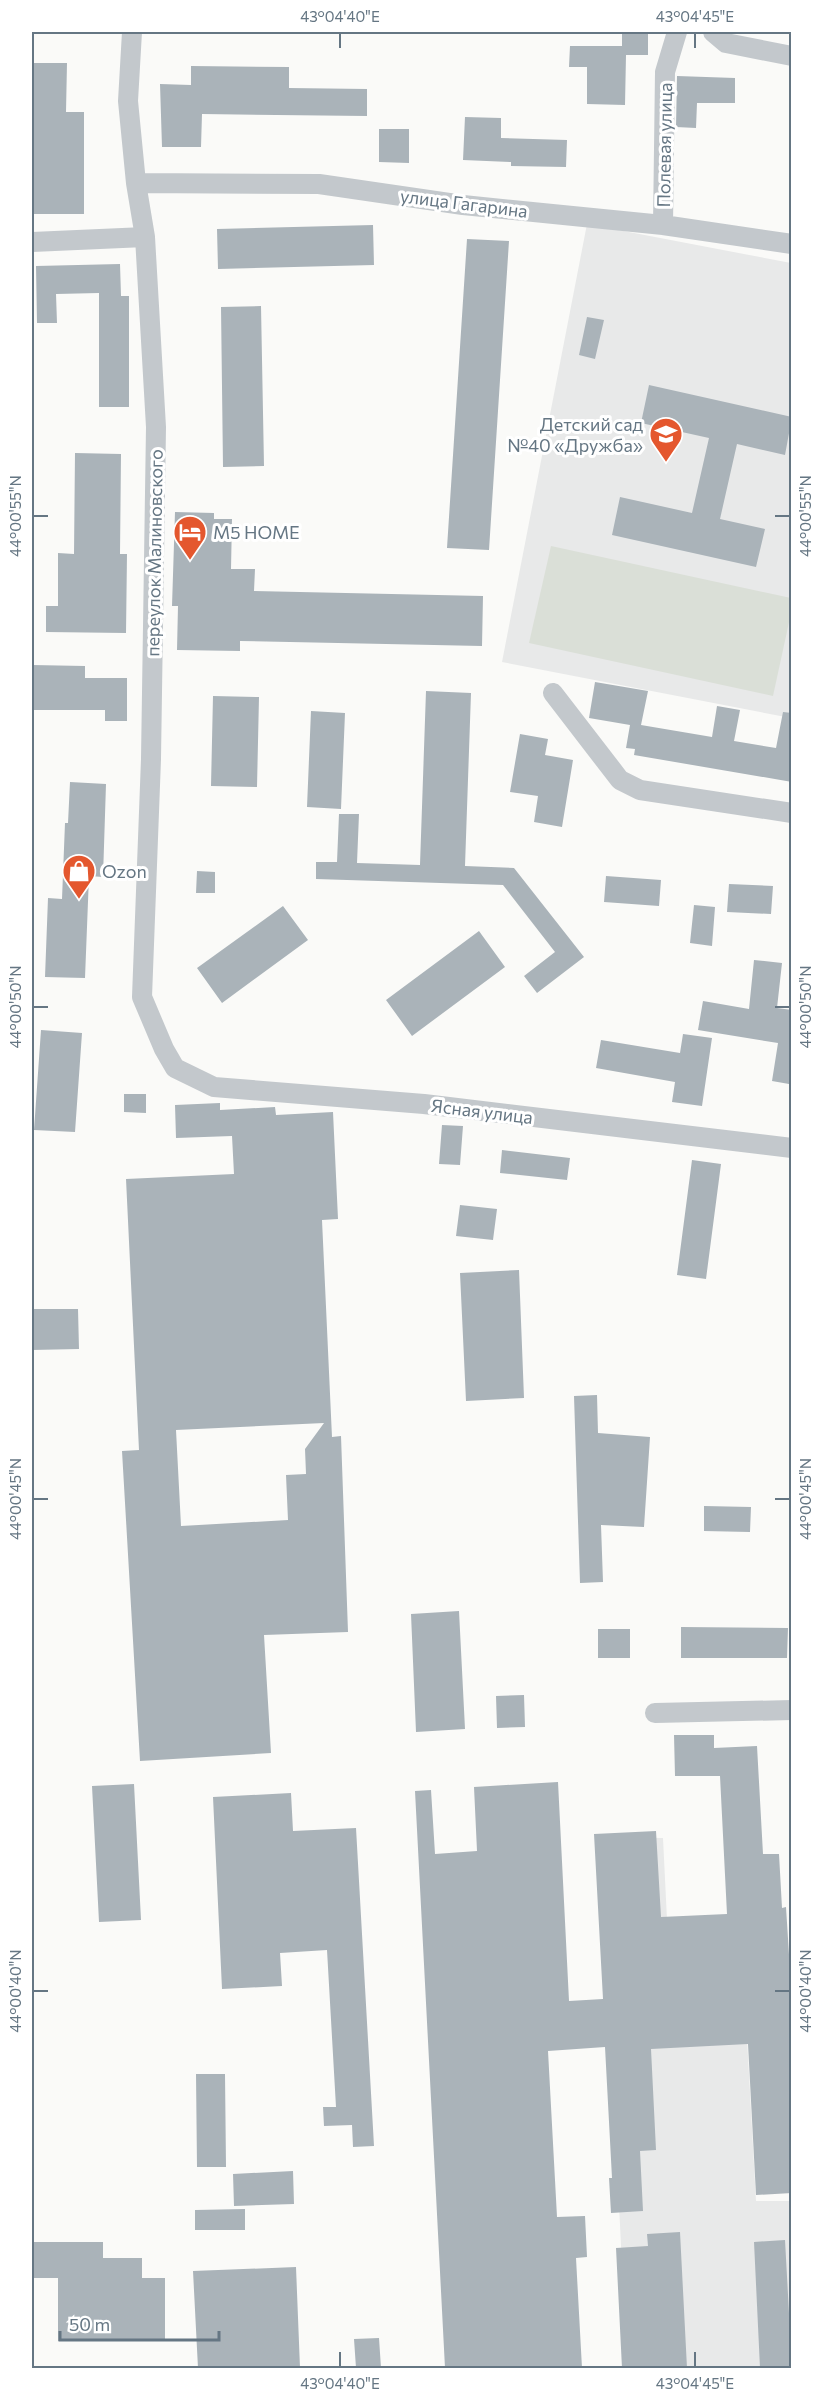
<svg xmlns="http://www.w3.org/2000/svg" width="823" height="2400" viewBox="0 0 823 2400" font-family="Commissioner,sans-serif">
<style>
.built{fill:#e8e9e9}
.green{fill:#dadfd7}
.building{fill:#aab3b9;fill-rule:evenodd}
.lines{fill:none;stroke-linecap:round;stroke-linejoin:round}
.minor{stroke:#c3c8cc;stroke-width:20}
.ticks{fill:none;stroke:#657683;stroke-width:2}
.labels{text-anchor:middle;dominant-baseline:central;stroke-width:6;stroke-linejoin:round;paint-order:stroke}
.street-label{font-size:18px;fill:#657683;stroke:#fff}
.poi-label{font-size:18px;fill:#657683;stroke:#fff;text-anchor:start}
.neatline{fill:none;stroke:#657683;stroke-width:2}
.ticks-label{font-size:15px;text-anchor:middle;fill:#657683}
</style>
<rect width="100%" height="100%" fill="#fafaf8"/>
<!-- built -->
<path class="built" d="M 587,224 L 791,263 L 791,718 L 502,662 Z
M 601,1837 L 663,1838 L 672,2022 L 746,2020 L 756,2201 L 791,2201 L 791,2368 L 627,2368 Z"/>
<!-- green -->
<path class="green" d="M 551,546 L 791,598 L 791,613 L 773,696 L 529,643 Z"/>
<!-- building -->
<path class="building" d="M 622,32 L 648,32 L 648,55 L 626,55 L 625,105 L 587,104 L 587,67 L 569,67 L 570,46 L 622,46 Z
M 32,63 L 67,63 L 66,112 L 84,112 L 84,214 L 32,214 Z
M 191,66 L 289,67 L 289,88 L 367,89 L 367,116 L 202,114 L 201,147 L 162,147 L 160,84 L 191,85 Z
M 677,76 L 735,78 L 735,103 L 697,103 L 696,128 L 676,127 Z
M 465,117 L 501,118 L 501,138 L 567,140 L 566,167 L 511,166 L 511,162 L 463,160 Z
M 379,129 L 409,129 L 409,163 L 379,162 Z
M 373,225 L 374,265 L 218,269 L 217,229 Z
M 467,239 L 509,241 L 489,550 L 447,548 Z
M 120,264 L 121,296 L 129,296 L 129,407 L 99,407 L 99,293 L 56,294 L 57,323 L 37,323 L 36,266 Z
M 261,306 L 264,466 L 223,467 L 221,307 Z
M 587,317 L 604,320 L 595,359 L 579,355 Z
M 649,385 L 792,417 L 785,455 L 737,444 L 720,519 L 765,529 L 756,567 L 612,535 L 620,497 L 692,513 L 709,438 L 641,423 Z
M 75,453 L 121,454 L 120,554 L 127,554 L 126,633 L 46,632 L 46,606 L 58,606 L 58,553 L 74,554 Z
M 175,512 L 214,513 L 214,519 L 232,519 L 231,569 L 255,569 L 254,591 L 483,596 L 482,646 L 240,641 L 240,651 L 177,650 L 178,606 L 172,606 Z
M 32,665 L 85,666 L 85,678 L 127,678 L 127,721 L 105,721 L 105,710 L 32,710 Z
M 595,682 L 648,691 L 641,725 L 712,737 L 717,706 L 740,710 L 734,741 L 776,748 L 783,712 L 792,713 L 792,782 L 634,755 L 635,749 L 626,748 L 630,725 L 589,718 Z
M 426,691 L 471,693 L 465,866 L 514,868 L 584,957 L 537,993 L 524,976 L 555,952 L 503,885 L 316,879 L 316,862 L 337,862 L 339,814 L 359,814 L 357,863 L 420,865 Z
M 213,696 L 259,697 L 257,787 L 211,786 Z
M 311,711 L 345,713 L 341,809 L 307,807 Z
M 520,734 L 548,739 L 545,755 L 573,760 L 562,827 L 534,822 L 538,796 L 510,792 Z
M 70,782 L 106,784 L 103,877 L 89,876 L 85,978 L 45,977 L 48,898 L 62,899 L 65,823 L 68,823 Z
M 197,871 L 215,872 L 215,893 L 196,893 Z
M 606,876 L 661,880 L 659,906 L 604,902 Z
M 729,884 L 773,886 L 771,914 L 727,912 Z
M 694,905 L 715,907 L 712,946 L 690,943 Z
M 283,906 L 308,940 L 222,1003 L 197,968 Z
M 479,931 L 505,967 L 412,1036 L 386,1000 Z
M 754,960 L 782,963 L 777,1008 L 792,1010 L 789,1084 L 772,1081 L 778,1043 L 698,1030 L 703,1001 L 749,1009 Z
M 41,1030 L 82,1033 L 75,1132 L 34,1130 Z
M 683,1034 L 712,1038 L 702,1106 L 672,1102 L 675,1082 L 596,1068 L 601,1040 L 680,1053 Z
M 124,1094 L 146,1094 L 146,1113 L 124,1112 Z
M 220,1103 L 220,1110 L 275,1107 L 276,1115 L 333,1112 L 338,1219 L 322,1220 L 332,1437 L 341,1436 L 348,1632 L 264,1635 L 271,1753 L 140,1761 L 122,1451 L 139,1450 L 126,1179 L 234,1174 L 232,1136 L 176,1138 L 175,1105 ZM 324,1423 L 305,1449 L 306,1474 L 286,1475 L 288,1520 L 181,1526 L 176,1430 Z
M 442,1125 L 463,1126 L 460,1165 L 439,1164 Z
M 502,1150 L 570,1158 L 567,1180 L 500,1173 Z
M 692,1160 L 721,1164 L 706,1279 L 677,1275 Z
M 460,1205 L 497,1209 L 493,1240 L 456,1236 Z
M 519,1270 L 524,1398 L 466,1401 L 460,1273 Z
M 32,1309 L 78,1309 L 79,1349 L 32,1350 Z
M 597,1395 L 598,1433 L 650,1437 L 644,1527 L 601,1525 L 603,1582 L 580,1583 L 574,1396 Z
M 704,1506 L 751,1507 L 750,1532 L 704,1531 Z
M 459,1611 L 465,1729 L 416,1732 L 411,1614 Z
M 681,1627 L 788,1628 L 787,1658 L 681,1658 Z
M 598,1629 L 630,1629 L 630,1658 L 598,1658 Z
M 524,1695 L 525,1727 L 497,1728 L 496,1696 Z
M 674,1735 L 714,1735 L 714,1748 L 757,1746 L 763,1854 L 779,1854 L 782,1908 L 786,1907 L 792,2002 L 792,2193 L 756,2195 L 748,2044 L 651,2049 L 656,2150 L 640,2151 L 643,2211 L 611,2213 L 609,2178 L 612,2178 L 605,2047 L 548,2051 L 557,2217 L 585,2216 L 587,2257 L 576,2258 L 582,2368 L 445,2368 L 415,1791 L 431,1790 L 435,1854 L 477,1851 L 474,1787 L 558,1782 L 569,2001 L 603,1999 L 594,1834 L 656,1831 L 661,1917 L 727,1914 L 720,1776 L 675,1776 Z
M 134,1784 L 141,1920 L 99,1922 L 92,1786 Z
M 291,1793 L 293,1831 L 356,1828 L 374,2146 L 353,2147 L 352,2125 L 324,2126 L 323,2107 L 336,2107 L 327,1950 L 280,1953 L 282,1986 L 222,1989 L 213,1797 Z
M 196,2074 L 225,2074 L 226,2167 L 197,2167 Z
M 293,2171 L 294,2204 L 234,2206 L 233,2174 Z
M 245,2209 L 245,2230 L 195,2230 L 195,2210 Z
M 680,2232 L 687,2368 L 622,2368 L 616,2248 L 648,2246 L 647,2234 Z
M 785,2240 L 792,2368 L 760,2368 L 754,2242 Z
M 32,2242 L 103,2242 L 103,2258 L 142,2258 L 142,2278 L 165,2278 L 165,2340 L 58,2341 L 58,2278 L 32,2278 Z
M 296,2267 L 300,2368 L 198,2368 L 193,2271 Z
M 379,2338 L 381,2368 L 356,2368 L 354,2339 Z"/>
<g class="lines">
<!-- minor -->
<path class="minor" d="M 132,32 L 128,101 L 136,183 L 145,237 L 156,427 L 151,759 L 142,997 L 164,1049 L 175,1068 L 214,1087 L 424,1104 L 792,1148
M 713,32 L 726,43 L 792,56
M 136,183 L 319,184 L 463,205 L 663,225 L 792,244
M 663,225 L 665,72 L 677,32
M 32,242 L 145,237
M 553,693 L 620,780 L 640,790 L 792,813
M 655,1713 L 792,1710"/>
</g>
<!-- ticks -->
<path class="ticks" d="M 340,33 L 340,48M 695,33 L 695,48M 33,516 L 48,516M 775,516 L 790,516M 33,1007 L 48,1007M 775,1007 L 790,1007M 33,1499 L 48,1499M 775,1499 L 790,1499M 33,1991 L 48,1991M 775,1991 L 790,1991M 340,2352 L 340,2367M 695,2352 L 695,2367"/>
<!-- icons -->
<defs>
<g id="school-pin" transform="scale(1.725)"><path d="M0 17L-7.5 6A9.5 9.5 0 1 1 7.5 6Z" fill="#e4572e" stroke="#fff"/><path d="M0-5L7-2L0 1L-7-2ZM-4 1L0 2.5L4 1V4Q0 6-4 4Z" fill="#fff"/></g>
<g id="hotel-pin" transform="scale(1.725)"><path d="M0 17L-7.5 6A9.5 9.5 0 1 1 7.5 6Z" fill="#e4572e" stroke="#fff"/><path d="M-6-4.5h1.5V1H6V5H4.5V3h-9V5H-6ZM-4 0a1.8 1.8 0 1 1 3.6 0ZM.5 0V-2.5h3Q6-2.5 6 0Z" fill="#fff"/></g>
<g id="shop-pin" transform="scale(1.725)"><path d="M0 17L-7.5 6A9.5 9.5 0 1 1 7.5 6Z" fill="#e4572e" stroke="#fff"/><path d="M-5-2.5h2.3a2.7 3.5 0 0 1 5.4 0H5L5.5 6h-11ZM-1.5-2.5h3a1.5 2.3 0 0 0-3 0Z" fill="#fff"/></g>
</defs>
<g fill-rule="evenodd">
<use href="#school-pin" x="666" y="434"/>
<use href="#hotel-pin" x="190" y="532"/>
<use href="#shop-pin" x="79" y="871"/>
</g>
<g class="labels">
<!-- street labels -->
<g class="street-label">
<text transform="translate(664 145) rotate(-89)">Полевая улица</text>
<text transform="translate(464 203) rotate(7)">улица Гагарина</text>
<text transform="translate(154 553) rotate(-89)">переулок Малиновского</text>
<text transform="translate(482 1111) rotate(7)">Ясная улица</text>
</g>
<!-- poi labels -->
<g class="poi-label">
<text x="643" y="424" text-anchor="end">Детский сад<tspan x="643" dy="21">№40 «Дружба»</tspan></text>
<text x="213" y="532">M5 HOME</text>
<text x="102" y="871">Ozon</text>
</g>
</g>
<!-- border -->
<rect width="823" height="2400" fill="none" stroke="#ffffff" stroke-width="66"/>
<!-- scale -->
<path d="M60 2331v9h159v-9" fill="none" stroke="#657683" stroke-width="3"/>
<text x="69" y="2331" font-size="18" fill="#657683" stroke="#ffffff" stroke-width="4.5" paint-order="stroke">50 m</text>
<rect x="33" y="33" width="757" height="2334" class="neatline"/>
<g class="ticks-label">
<text x="340" y="22">43°04'40"E</text>
<text x="695" y="22">43°04'45"E</text>
<text transform="translate(16 516) rotate(-90)" y="5">44°00'55"N</text>
<text transform="translate(806 516) rotate(-90)" y="5">44°00'55"N</text>
<text transform="translate(16 1007) rotate(-90)" y="5">44°00'50"N</text>
<text transform="translate(806 1007) rotate(-90)" y="5">44°00'50"N</text>
<text transform="translate(16 1499) rotate(-90)" y="5">44°00'45"N</text>
<text transform="translate(806 1499) rotate(-90)" y="5">44°00'45"N</text>
<text transform="translate(16 1991) rotate(-90)" y="5">44°00'40"N</text>
<text transform="translate(806 1991) rotate(-90)" y="5">44°00'40"N</text>
<text x="340" y="2389">43°04'40"E</text>
<text x="695" y="2389">43°04'45"E</text>
</g>
</svg>
